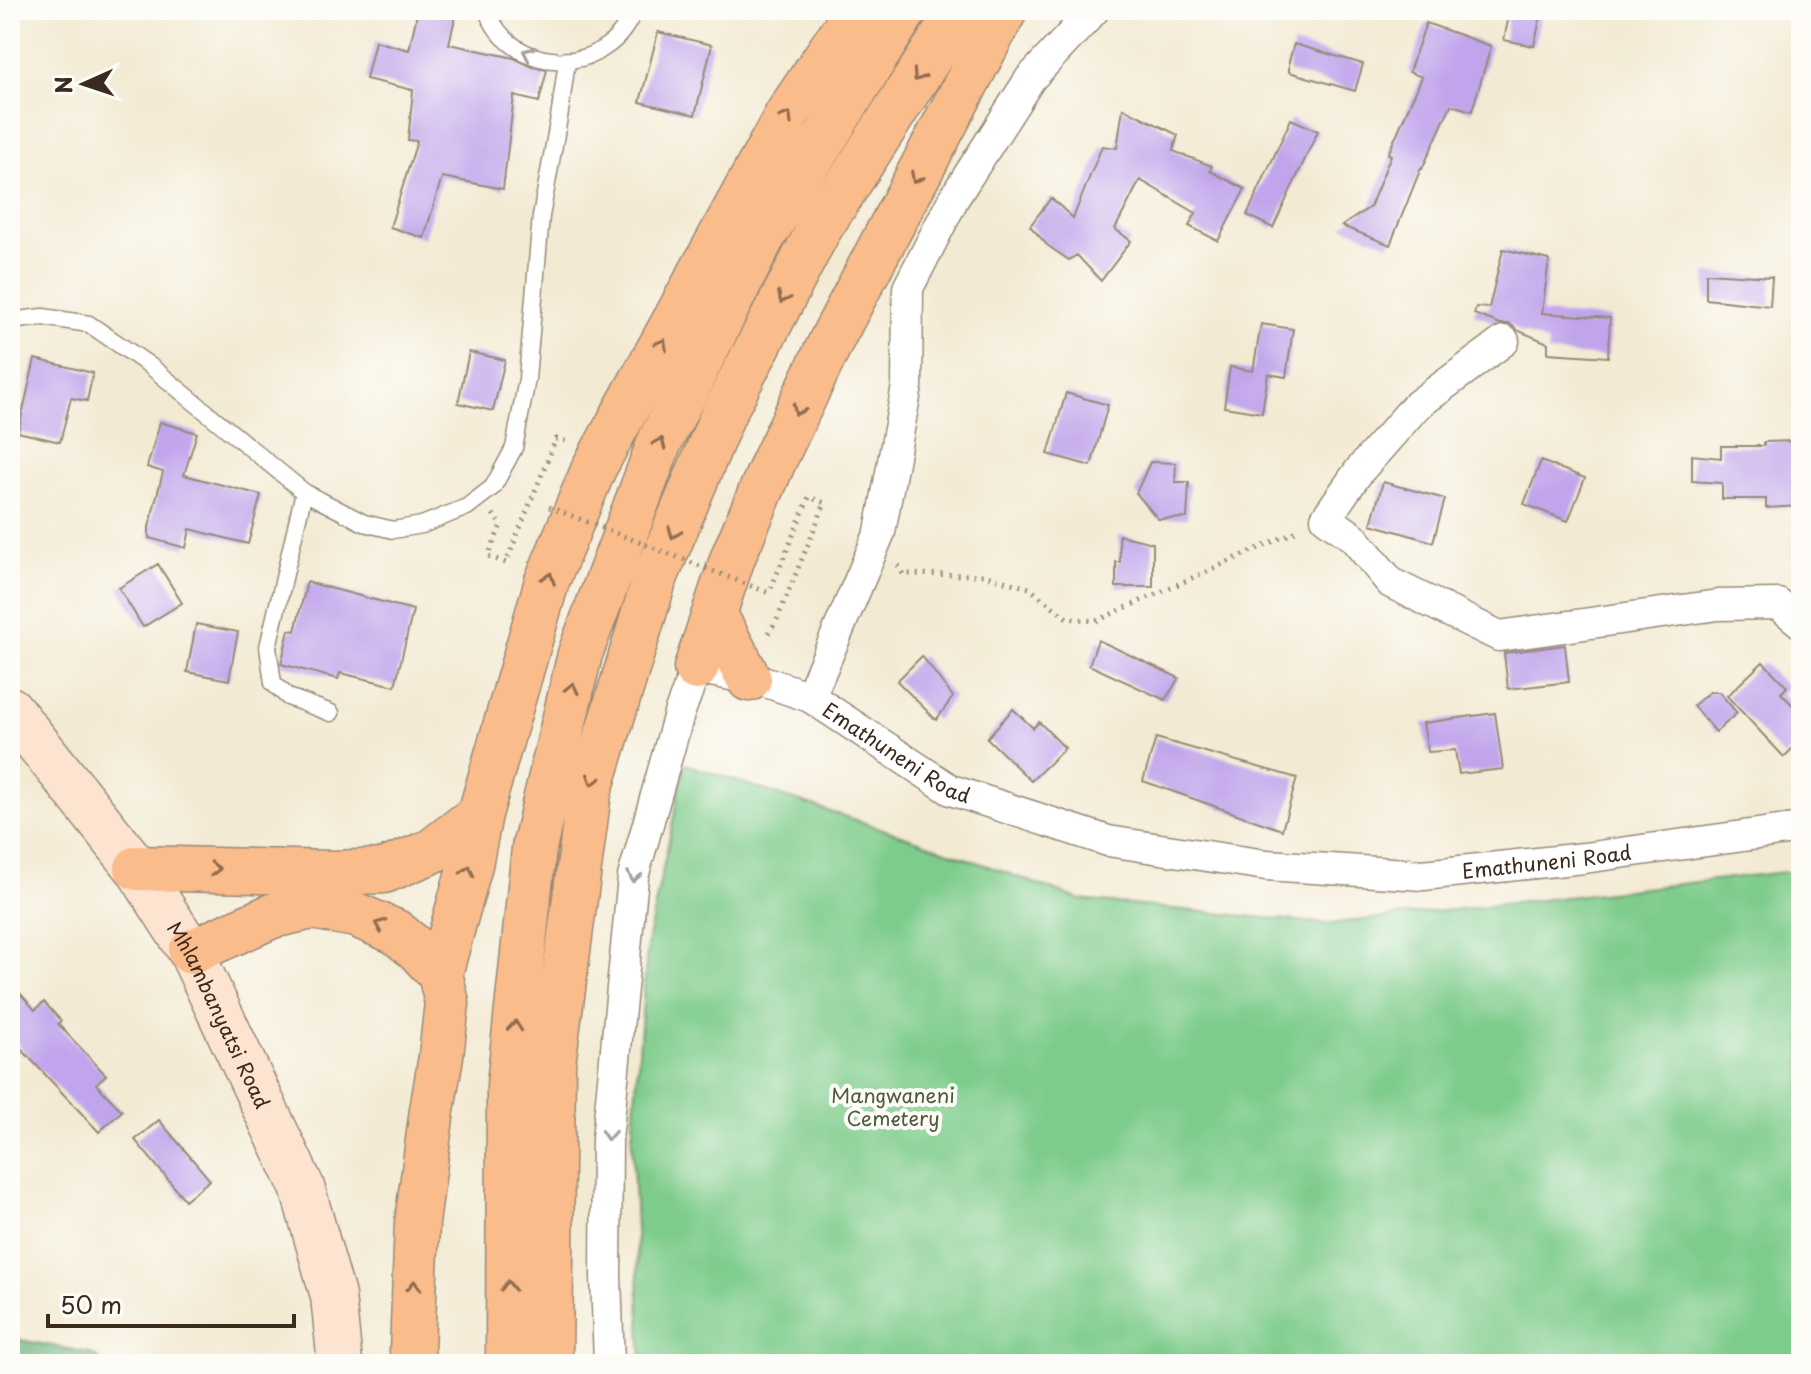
<svg xmlns="http://www.w3.org/2000/svg" width="1811" height="1374" viewBox="0 0 1811 1374" font-family="'Playpen Sans',sans-serif">
<style>
.green{fill:#7ecc8c;stroke:#5c7b55;stroke-width:2}
.forest{fill:#66b078;stroke:#506d4b;stroke-width:2}
.building{fill:#c1a5ec}
.lines{fill:none;stroke-linecap:round;stroke-linejoin:round}
.service-casing{stroke:#978a78;stroke-width:19}
.minor-casing{stroke:#978a78;stroke-width:33}
.secondary-casing{stroke:#978a78;stroke-width:47}
.motorway-casing{stroke:#978a78;stroke-width:47}
.path{stroke:#978a78;stroke-width:5;stroke-dasharray:2 6;stroke-linecap:butt}
.service{stroke:#fff;stroke-width:16}
.minor{stroke:#fff;stroke-width:30}
.secondary{stroke:#fde4d1;stroke-width:44}
.motorway{stroke:#fabc8b;stroke-width:44}
.path-bridge{stroke:#978a78;stroke-width:5;stroke-dasharray:2 6;stroke-linecap:butt}
.oneway{stroke:#a79f9a}
.oneway2{stroke:#916c4f}
.labels{text-anchor:middle;dominant-baseline:central;stroke-width:8;stroke-linejoin:round;paint-order:stroke}
.street-label{font-size:20px;fill:#3b2a1e;stroke:#fdfcf7}
.park-label{font-size:20px;fill:#4f5b3f;stroke:#fdfcf7}
</style>
<rect width="100%" height="100%" fill="#fdfcf7"/>
<filter id="ink" filterUnits="userSpaceOnUse"><feTurbulence type="fractalNoise" baseFrequency=".0125" numOctaves="2"/><feDisplacementMap in="SourceGraphic" scale="16" xChannelSelector="R" yChannelSelector="G"/><feConvolveMatrix kernelMatrix="1 2 1 2 8 2 1 2 1" color-interpolation-filters="sRGB"/></filter>
<filter id="wash" filterUnits="userSpaceOnUse"><feTurbulence type="fractalNoise" baseFrequency=".006" numOctaves="4" result="noise"/><feDisplacementMap in="SourceGraphic" scale="32" xChannelSelector="R" yChannelSelector="G"/><feGaussianBlur stdDeviation="1.8" result="paint"/><feColorMatrix in="noise" values="0 0 0 0 0 0 0 0 0 0 0 0 0 0 0 0 0 1.4 0 .05"/><feComposite in="paint" operator="in"/></filter>
<g filter="url(#wash)">
<rect width="100%" height="100%" fill="#f3ead3"/>
<!-- green -->
<path class="green" d="M 685,764 L 916,840 L 1081,900 L 1328,924 L 1801,870 L 1801,1364 L 642,1364 L 632,1139 L 648,939 Z"/>
<!-- forest -->
<path class="forest" d="M 10,1338 L 90,1353 L 105,1364 L 10,1364 Z"/>
<g id="blocks">
<!-- building -->
<path class="building" d="M 418,10 L 457,10 L 449,44 L 514,58 L 533,67 L 547,70 L 539,102 L 514,96 L 503,189 L 442,177 L 424,238 L 390,227 L 417,141 L 408,140 L 413,90 L 366,79 L 375,41 L 409,50 Z
M 1510,10 L 1542,10 L 1534,46 L 1504,40 Z
M 1426,23 L 1491,46 L 1472,111 L 1451,105 L 1422,169 L 1421,168 L 1390,245 L 1342,226 L 1370,207 L 1391,155 L 1388,154 L 1422,77 L 1409,72 Z
M 658,32 L 712,45 L 695,115 L 640,102 Z
M 1294,44 L 1363,64 L 1355,91 L 1289,72 L 1289,61 Z
M 1123,108 L 1178,135 L 1173,151 L 1212,166 L 1210,171 L 1245,189 L 1218,241 L 1189,226 L 1196,213 L 1140,180 L 1115,229 L 1131,241 L 1101,281 L 1077,255 L 1069,260 L 1047,245 L 1030,226 L 1051,198 L 1073,218 L 1102,146 L 1117,148 Z
M 1291,119 L 1318,131 L 1273,228 L 1247,215 Z
M 1503,249 L 1549,260 L 1542,313 L 1610,318 L 1608,357 L 1548,353 L 1548,343 L 1519,331 L 1510,324 L 1500,324 L 1474,314 L 1476,307 L 1489,308 Z
M 1706,273 L 1772,277 L 1770,306 L 1706,299 Z
M 1261,324 L 1293,329 L 1286,377 L 1268,374 L 1262,413 L 1224,407 L 1230,367 L 1253,371 Z
M 469,352 L 505,360 L 493,411 L 458,403 Z
M 35,359 L 93,373 L 87,401 L 71,398 L 60,442 L 18,432 Z
M 1066,393 L 1108,405 L 1091,466 L 1048,454 Z
M 160,422 L 197,433 L 184,475 L 261,495 L 248,544 L 190,529 L 186,548 L 149,538 L 149,527 L 163,472 L 147,467 Z
M 1799,441 L 1801,506 L 1766,508 L 1766,499 L 1722,499 L 1722,483 L 1692,481 L 1692,455 L 1721,458 L 1721,446 L 1764,446 L 1764,442 Z
M 1541,461 L 1585,478 L 1568,521 L 1524,504 Z
M 1150,462 L 1176,463 L 1175,482 L 1189,482 L 1187,518 L 1158,519 L 1136,493 Z
M 1383,482 L 1445,499 L 1433,542 L 1371,524 Z
M 1119,535 L 1153,543 L 1153,587 L 1116,587 L 1116,562 L 1120,562 Z
M 158,564 L 182,603 L 143,627 L 119,588 Z
M 307,582 L 413,610 L 395,686 L 340,673 L 338,679 L 281,664 L 289,630 L 295,631 Z
M 196,624 L 238,632 L 229,680 L 187,672 Z
M 1098,640 L 1179,678 L 1165,700 L 1089,665 Z
M 1565,645 L 1569,682 L 1508,689 L 1504,653 Z
M 922,656 L 953,697 L 936,720 L 897,681 Z
M 1763,662 L 1787,687 L 1781,693 L 1801,714 L 1801,740 L 1784,757 L 1727,696 Z
M 1709,692 L 1719,692 L 1737,713 L 1716,732 L 1693,706 Z
M 1013,709 L 1033,728 L 1039,722 L 1065,748 L 1031,781 L 987,738 Z
M 1495,713 L 1503,769 L 1459,774 L 1455,750 L 1428,752 L 1423,723 Z
M 1156,738 L 1297,778 L 1282,830 L 1143,781 Z
M 10,982 L 35,1010 L 44,1002 L 61,1021 L 58,1024 L 106,1075 L 96,1084 L 122,1111 L 99,1132 L 10,1037 Z
M 159,1120 L 210,1180 L 185,1200 L 135,1140 Z"/>
</g>
</g>
<g filter="url(#ink)">
<use href="#blocks" fill-opacity="0" stroke="#978a78" stroke-width="2"/>
<g class="lines">
<!-- service casing -->
<g class="service-casing">
<path id="service" d="M 486,10 C 490,17 494,26 499,32 C 525,64 576,70 608,45 C 621,36 628,23 635,10
M 10,321 L 43,317 L 89,324 L 149,365 L 304,492 L 364,523 L 393,530 L 422,525 L 467,507 L 493,487 L 514,448 L 527,379 L 541,216 L 560,112 L 567,61
M 304,492 L 268,647 L 273,683 L 288,697 L 331,713"/>
</g>
<!-- minor casing -->
<g class="minor-casing">
<g id="minor">
<path d="M 1504,341 L 1416,406 L 1359,471 L 1326,518 L 1353,537 L 1391,583 L 1499,636 L 1718,605 L 1778,604 L 1801,623"/>
<path d="M 810,697 L 880,532 L 907,386 L 908,288 L 954,198 L 1030,79 L 1094,10"/>
<path id="s1" d="M 609,1364 L 606,1276 L 607,1140 L 633,877 L 679,714 L 696,668 L 766,682 L 810,697 L 951,790 L 1108,841 L 1266,865 L 1423,875 L 1584,858 L 1801,828"/>
</g>
</g>
<!-- secondary casing -->
<g class="secondary-casing">
<g id="secondary">
<path id="s2" d="M 10,709 L 137,868 L 191,952 L 302,1187 L 333,1296 L 340,1364"/>
</g>
</g>
<!-- motorway casing -->
<g class="motorway-casing">
<path id="motorway" d="M 715,615 L 749,679
M 696,668 L 733,557 L 773,463 L 833,337 L 1005,10
M 137,868 L 332,873 L 384,871 L 432,851 L 480,814
M 191,952 L 272,916 L 312,907 L 356,915 L 396,932 L 418,950 L 440,974
M 414,1364 L 412,1351 L 417,1223 L 432,1110 L 441,1056 L 447,1003 L 440,974 L 470,865 L 480,814 L 547,581 L 594,468 L 788,113 L 857,10
M 508,1364 L 509,1085 L 534,848 L 580,654 L 660,441 L 762,238 L 905,10
M 550,1364 L 553,1064 L 589,793 L 654,581 L 723,414 L 818,231 L 960,10"/>
</g>
<!-- path -->
<path class="path" d="M 493,514 L 501,525 L 488,556 L 506,563 L 556,439 L 568,442
M 898,565 L 903,574 L 983,575 L 1029,588 L 1067,618 L 1096,621 L 1299,530
M 768,633 L 776,622 L 825,503 L 809,497 L 769,593"/>
<!-- service -->
<use href="#service" class="service"/>
<!-- minor -->
<use href="#minor" class="minor"/>
<!-- secondary -->
<use href="#secondary" class="secondary"/>
<!-- motorway -->
<use href="#motorway" class="motorway"/>
<!-- path-bridge -->
<path class="path-bridge" d="M 549,507 L 769,593"/>
</g>
<!-- one-way arrows -->
<defs><path id="oneway-chevron" d="M-2-3.5L2.5 0L-2 3.5" fill="none" stroke-width="1.6" stroke-linecap="round" stroke-linejoin="round" transform="scale(2)"/></defs>
<g class="oneway">
<use href="#oneway-chevron" transform="translate(528 53) rotate(-155)"/>
<use href="#oneway-chevron" transform="translate(634 877) rotate(101)"/>
<use href="#oneway-chevron" transform="translate(608 1135) rotate(94)"/>
</g>
<g class="oneway2">
<use href="#oneway-chevron" transform="translate(918 76) rotate(123)"/>
<use href="#oneway-chevron" transform="translate(787 117) rotate(-59)"/>
<use href="#oneway-chevron" transform="translate(916 178) rotate(118)"/>
<use href="#oneway-chevron" transform="translate(783 298) rotate(117)"/>
<use href="#oneway-chevron" transform="translate(662 344) rotate(-61)"/>
<use href="#oneway-chevron" transform="translate(798 410) rotate(115)"/>
<use href="#oneway-chevron" transform="translate(660 443) rotate(-67)"/>
<use href="#oneway-chevron" transform="translate(674 533) rotate(112)"/>
<use href="#oneway-chevron" transform="translate(549 578) rotate(-70)"/>
<use href="#oneway-chevron" transform="translate(572 688) rotate(-77)"/>
<use href="#oneway-chevron" transform="translate(593 780) rotate(107)"/>
<use href="#oneway-chevron" transform="translate(215 869) rotate(1)"/>
<use href="#oneway-chevron" transform="translate(468 871) rotate(-75)"/>
<use href="#oneway-chevron" transform="translate(380 925) rotate(-157)"/>
<use href="#oneway-chevron" transform="translate(515 1026) rotate(-84)"/>
<use href="#oneway-chevron" transform="translate(414 1286) rotate(-88)"/>
<use href="#oneway-chevron" transform="translate(508 1286) rotate(-90)"/>
</g>
</g>
<g class="labels">
<!-- street labels -->
<g class="street-label">
<text stroke="none"><textPath href="#s1" startOffset="928">Emathuneni Road</textPath></text>
<text stroke="none"><textPath href="#s1" startOffset="1600">Emathuneni Road</textPath></text>
<text stroke="none"><textPath href="#s2" startOffset="372">Mhlambanyatsi Road</textPath></text>
</g>
<!-- park labels -->
<g class="park-label">
<text x="893" y="1095">Mangwaneni<tspan x="893" dy="23">Cemetery</tspan></text>
</g>
</g>
<!-- margin -->
<rect width="1811" height="1374" fill="none" stroke="#fdfcf7" stroke-width="40"/>
<!-- north arrow -->
<g transform="translate(84 84) rotate(267)" stroke="#fdfcf7" stroke-width="6" paint-order="stroke">
<path d="M0-6L14 30L0 20L-14 30Z" fill="#3b2a1e"/>
<text y="-12" font-size="22" font-weight="bold" text-anchor="middle" fill="#3b2a1e">N</text>
</g>
<!-- scale -->
<path d="M48 1314v12h246v-12" fill="none" stroke="#3b2a1e" stroke-width="4"/>
<text x="60" y="1314" font-size="24" fill="#3b2a1e" stroke="#fdfcf7" stroke-width="6" paint-order="stroke">50 m</text>
</svg>
